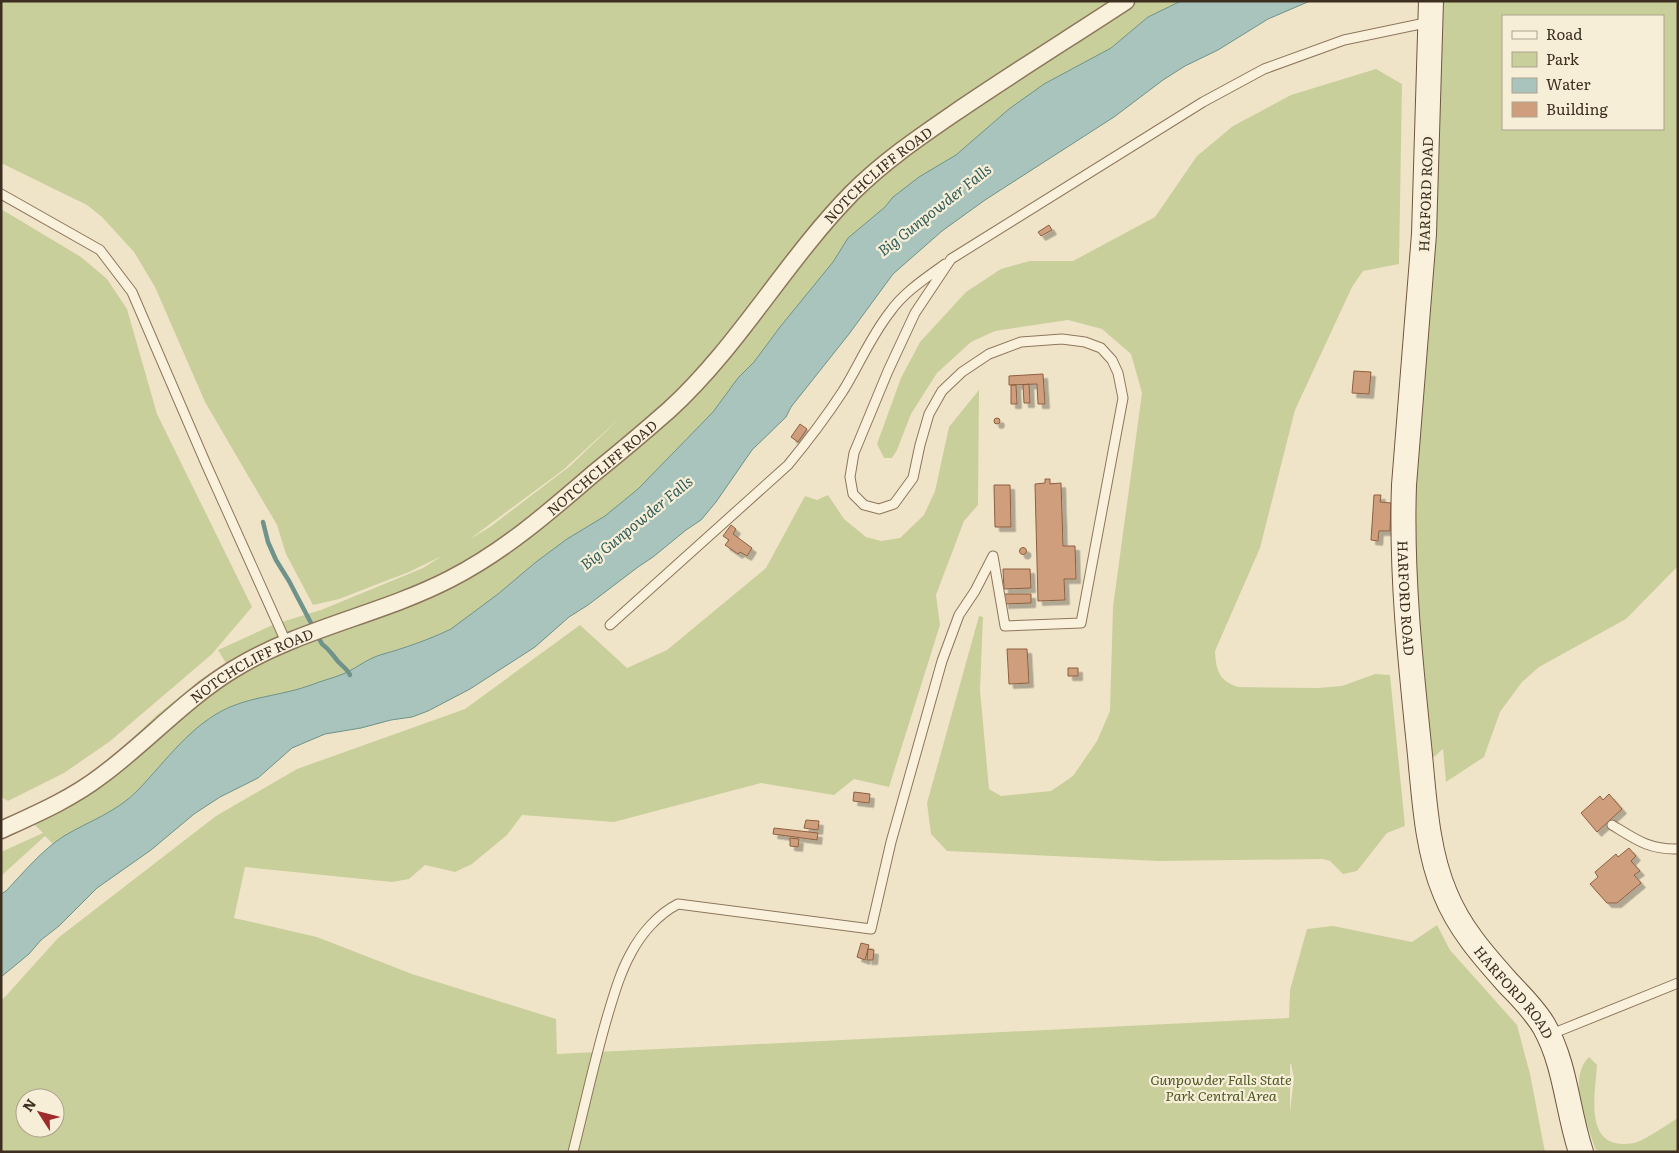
<svg xmlns="http://www.w3.org/2000/svg" width="1679" height="1153" viewBox="0 0 1679 1153" font-family="Literata,serif">
<style>
.green{fill:#c9cf9b;fill-rule:evenodd}
.water{fill:#a9c4bc;stroke:#6f938a}
.lines{fill:none;stroke-linecap:round;stroke-linejoin:round}
.stream{stroke:#6f938a;stroke-width:4.5}
.building{fill:#cf9f7d;stroke:#8d5f41;filter:url(#shadow)}
.lane-casing{stroke:#8d765c;stroke-width:11}
.street-casing{stroke:#8d765c;stroke-width:19}
.secondary-casing{stroke:#6f573f;stroke-width:26}
.lane{stroke:#faf1dc;stroke-width:9}
.street{stroke:#faf1dc;stroke-width:16}
.secondary{stroke:#faf1dc;stroke-width:24}
.labels{text-anchor:middle;dominant-baseline:central;stroke-width:4.5;stroke-linejoin:round;paint-order:stroke}
.street-label{font-size:14px;fill:#3d2e20;stroke:#f7eed8}
.park-label{font-size:14px;font-style:italic;fill:#4d5a26;stroke:#f7eed8}
.water-label{font-size:15px;font-style:italic;fill:#2f5d5a;stroke:#f7eed8}
</style>
<defs>
<filter id="shadow"><feDropShadow dx="4.5" dy="4.5" stdDeviation="0" flood-color="#0004"/></filter>
</defs>
<rect width="100%" height="100%" fill="#f0e4c8"/>
<!-- green -->
<path class="green" d="M 1,1 L 1310,1 L 1268,19 L 1218,50 L 1185,66 L 1163,80 L 1114,117 L 985,200 L 942,231 L 893,274 L 849,334 L 791,407 L 786,417 L 752,450 L 716,502 L 701,520 L 686,530 L 653,557 L 638,567 L 588,605 L 569,617 L 535,647 L 470,689 L 428,711 L 412,717 L 391,720 L 361,728 L 325,734 L 292,748 L 258,778 L 220,797 L 194,814 L 151,850 L 97,888 L 45,836 L 1,876 L 1,852 L 43,833 L 23,813 L 98,771 L 157,715 L 200,680 L 226,663 L 218,650 L 275,624 L 321,610 L 423,568 L 442,556 L 409,572 L 339,599 L 313,605 L 286,554 L 277,525 L 205,402 L 155,287 L 134,252 L 102,217 L 87,205 L 1,163 ZM 620,418 L 570,466 L 490,527 L 470,539 L 563,470 Z
M 1441,1 L 1678,1 L 1678,566 L 1626,619 L 1539,667 L 1522,682 L 1500,712 L 1484,757 L 1446,782 L 1443,749 L 1428,762 L 1410,560 ZM 1503,16 L 1663,16 L 1663,129 L 1503,129 Z
M 1376,69 L 1402,84 L 1399,264 L 1363,271 L 1352,287 L 1295,410 L 1260,548 L 1215,651 C 1216,670 1219,681 1238,687 L 1317,688 L 1342,686 L 1375,674 L 1390,675 L 1405,826 L 1387,833 L 1357,871 L 1343,874 L 1330,861 L 1322,859 L 1158,861 L 947,851 L 931,834 L 927,803 L 979,616 L 983,617 L 980,690 L 989,789 L 1001,796 L 1051,791 L 1073,776 L 1097,741 L 1110,711 L 1113,607 L 1142,393 L 1131,354 L 1102,329 L 1068,320 L 995,331 L 971,342 L 937,373 L 911,414 L 897,450 L 892,458 L 884,458 L 877,444 L 901,378 L 920,342 L 966,292 L 1001,269 L 1030,261 L 1073,261 L 1155,217 L 1197,156 L 1233,126 L 1291,95 Z
M 1,209 L 81,257 L 107,279 L 127,309 L 157,414 L 252,607 L 212,654 L 109,742 L 64,773 L 8,801 L 1,797 Z
M 979,390 L 978,505 L 964,521 L 936,595 L 940,625 L 889,787 L 854,779 L 834,795 L 761,783 L 614,822 L 522,815 L 507,835 L 472,864 L 455,872 L 425,865 L 409,879 L 392,882 L 245,867 L 234,918 L 317,937 L 412,974 L 556,1019 L 557,1054 L 1289,1018 L 1290,990 L 1307,929 L 1333,926 L 1412,942 L 1437,925 L 1450,950 L 1517,1025 L 1530,1074 L 1545,1152 L 1,1152 L 1,999 L 4,998 L 58,938 L 216,816 L 297,769 L 465,709 L 580,625 L 627,668 L 667,650 L 766,568 L 805,496 L 817,500 L 828,495 L 844,519 L 866,537 L 881,541 L 900,538 L 924,515 L 935,491 L 949,427 ZM 1291,1064 L 1294,1078 L 1290,1112 L 1290,1064 ZM 25,1098 L 55,1098 L 55,1128 L 25,1128 Z
M 1589,1057 L 1597,1065 C 1595,1097 1583,1152 1634,1143 C 1644,1141 1668,1124 1678,1118 L 1678,1152 L 1598,1152 L 1595,1148 C 1587,1123 1567,1078 1589,1057 Z"/>
<!-- water -->
<path class="water" d="M 1181,1 L 1310,1 L 1268,19 L 1218,50 L 1185,66 L 1163,80 L 1114,117 L 985,200 L 942,231 L 893,274 L 849,334 L 791,407 L 786,417 L 752,450 L 716,502 L 701,520 L 686,530 L 653,557 L 638,567 L 588,605 L 569,617 L 535,647 L 470,689 L 428,711 L 412,717 L 391,720 L 361,728 L 325,734 L 292,748 L 258,778 L 220,797 L 194,814 L 151,850 L 97,888 L 59,926 L 41,940 L 29,954 L 1,977 L 1,894 L 6,891 C 24,872 42,850 64,836 C 89,821 117,812 138,790 C 166,761 191,724 230,707 C 256,696 284,695 311,685 C 321,681 333,678 343,674 C 355,669 367,659 380,655 C 405,648 428,640 451,629 L 498,594 L 536,562 L 567,539 L 605,516 L 638,489 L 713,412 L 738,378 L 754,362 L 780,327 L 833,262 L 848,238 L 885,207 L 893,197 L 919,177 L 956,155 L 1009,109 L 1044,84 L 1111,48 L 1148,17 Z"/>
<g class="lines">
<!-- stream -->
<path class="stream" d="M 263,522 L 268,542 L 276,560 L 289,581 L 322,644 C 329,649 331,653 336,659 C 340,665 347,668 350,675"/>
</g>
<!-- building -->
<path class="building" d="M 1049,225 L 1052,230 L 1041,236 L 1038,232 Z
M 1354,371 L 1371,372 L 1369,394 L 1352,393 Z
M 1043,374 L 1045,404 L 1038,404 L 1037,384 L 1009,385 L 1009,376 Z
M 1029,384 L 1030,403 L 1024,403 L 1023,385 Z
M 1011,385 L 1016,385 L 1017,404 L 1011,404 Z
M994 421a3 3 0 1 1 6 0a3 3 0 1 1-6 0Z
M 800,424 L 807,429 L 798,442 L 791,437 Z
M 1045,479 L 1050,479 L 1050,484 L 1061,483 L 1063,546 L 1075,546 L 1076,579 L 1064,579 L 1065,600 L 1038,601 L 1035,484 L 1045,483 Z
M 994,485 L 1010,485 L 1011,527 L 995,527 Z
M 1374,495 L 1381,495 L 1380,502 L 1391,503 L 1390,531 L 1379,531 L 1378,541 L 1371,540 Z
M 731,525 L 736,529 L 733,534 L 752,548 L 747,556 L 740,552 L 738,554 L 725,545 L 729,540 L 723,536 Z
M1019.5 551a3.5 3.5 0 1 1 7 0a3.5 3.5 0 1 1-7 0Z
M 1003,569 L 1030,569 L 1031,588 L 1004,589 Z
M 1004,594 L 1031,594 L 1031,603 L 1004,604 Z
M 1007,649 L 1027,649 L 1029,683 L 1009,684 Z
M 1068,668 L 1078,668 L 1078,676 L 1068,676 Z
M 854,792 L 870,794 L 869,803 L 853,801 Z
M 1609,794 L 1622,809 L 1597,832 L 1581,813 L 1600,796 L 1603,800 Z
M 806,820 L 819,821 L 818,830 L 804,828 Z
M 774,828 L 818,833 L 817,840 L 773,834 Z
M 790,838 L 799,839 L 798,847 L 790,846 Z
M 1629,848 L 1636,856 L 1631,861 L 1640,871 L 1634,875 L 1641,883 L 1617,903 L 1607,903 L 1590,884 L 1598,877 L 1595,872 L 1616,854 L 1618,857 Z
M 861,943 L 869,945 L 865,960 L 857,957 Z
M 868,949 L 874,950 L 873,960 L 867,960 Z"/>
<g class="lines">
<!-- lane casing -->
<g class="lane-casing">
<path id="lane" d="M 1,194 L 100,250 L 132,292 L 206,464 L 286,642
M 610,625 L 788,465 C 807,442 826,417 843,391 C 859,365 871,336 890,312 C 904,292 926,278 945,264
M 1612,825 C 1635,839 1649,850 1678,849
M 1549,1035 L 1678,983
M 573,1152 C 585,1105 595,1057 609,1011 C 615,991 621,971 631,953 C 641,934 658,914 678,904 L 871,929 L 891,842 L 942,661 L 959,615 L 975,591 L 993,556 L 1005,626 L 1081,623 L 1123,398 L 1118,373 L 1112,360 L 1101,348 L 1085,342 L 1062,339 L 1021,342 L 989,354 L 962,372 L 942,391 L 929,414 L 920,445 L 913,478 L 894,504 L 879,509 L 864,505 L 853,494 L 850,477 L 854,453 L 888,371 L 915,313 L 951,259 L 1203,102 L 1264,69 L 1344,40 L 1430,22"/>
</g>
<!-- street casing -->
<g class="street-casing">
<g id="street">
<path id="s1" d="M 1,830 C 36,814 71,799 101,776 C 146,743 186,698 234,669 C 301,628 380,615 450,579 C 503,552 548,513 593,474 C 619,453 644,432 669,410 C 739,346 786,260 852,193 C 883,162 918,138 953,114 C 1010,75 1068,39 1126,1"/>
</g>
</g>
<!-- secondary casing -->
<g class="secondary-casing">
<g id="secondary">
<path id="s2" d="M 1431,1 L 1424,234 L 1404,485 C 1401,572 1410,659 1419,745 C 1424,794 1426,848 1445,893 C 1459,928 1483,955 1507,982 C 1520,996 1534,1009 1544,1026 C 1566,1065 1567,1110 1581,1152"/>
</g>
</g>
<!-- lane -->
<use href="#lane" class="lane"/>
<!-- street -->
<use href="#street" class="street"/>
<!-- secondary -->
<use href="#secondary" class="secondary"/>
</g>
<g class="labels">
<!-- street labels -->
<g class="street-label">
<text stroke="none"><textPath href="#s1" startOffset="1112">NOTCHCLIFF ROAD</textPath></text>
<text transform="translate(1425 194) rotate(-88)">HARFORD ROAD</text>
<text stroke="none"><textPath href="#s1" startOffset="708">NOTCHCLIFF ROAD</textPath></text>
<text stroke="none"><textPath href="#s2" startOffset="598">HARFORD ROAD</textPath></text>
<text stroke="none"><textPath href="#s1" startOffset="302">NOTCHCLIFF ROAD</textPath></text>
<text stroke="none"><textPath href="#s2" startOffset="1018">HARFORD ROAD</textPath></text>
</g>
<!-- park labels -->
<g class="park-label">
<text x="1221" y="1079">Gunpowder Falls State<tspan x="1221" dy="16">Park Central Area</tspan></text>
</g>
<!-- water labels -->
<g class="water-label">
<text transform="translate(934 209) rotate(-38)">Big Gunpowder Falls</text>
<text transform="translate(636 522) rotate(-39)">Big Gunpowder Falls</text>
</g>
</g>
<!-- border -->
<rect width="1679" height="1153" fill="none" stroke="#3d2e20" stroke-width="5"/>
<!-- legend -->
<rect x="1502" y="15" width="162" height="115" fill="#f7eed8" stroke="#ada18e"/>
<rect x="1512" y="31" width="25" height="8" fill="#faf1dc" stroke="#ada18e"/>
<text x="1546" y="40" font-size="15" fill="#3d2e20">Road</text>
<rect x="1512" y="52" width="25" height="15" fill="#c9cf9b" stroke="#ada18e"/>
<text x="1546" y="65" font-size="15" fill="#3d2e20">Park</text>
<rect x="1512" y="78" width="25" height="15" fill="#a9c4bc" stroke="#ada18e"/>
<text x="1546" y="90" font-size="15" fill="#3d2e20">Water</text>
<rect x="1512" y="102" width="25" height="15" fill="#cf9f7d" stroke="#ada18e"/>
<text x="1546" y="115" font-size="15" fill="#3d2e20">Building</text>
<!-- north arrow -->
<g transform="translate(40 1113) rotate(306)"><circle r="24" fill="#f7eed8" stroke="#ada18e"/>
<path d="M0-4L9 19L0 12L-9 19Z" fill="#9e2a2b"/>
<text y="-8" font-size="14" font-weight="bold" text-anchor="middle" fill="#3d2e20">N</text>
</g>
</svg>
